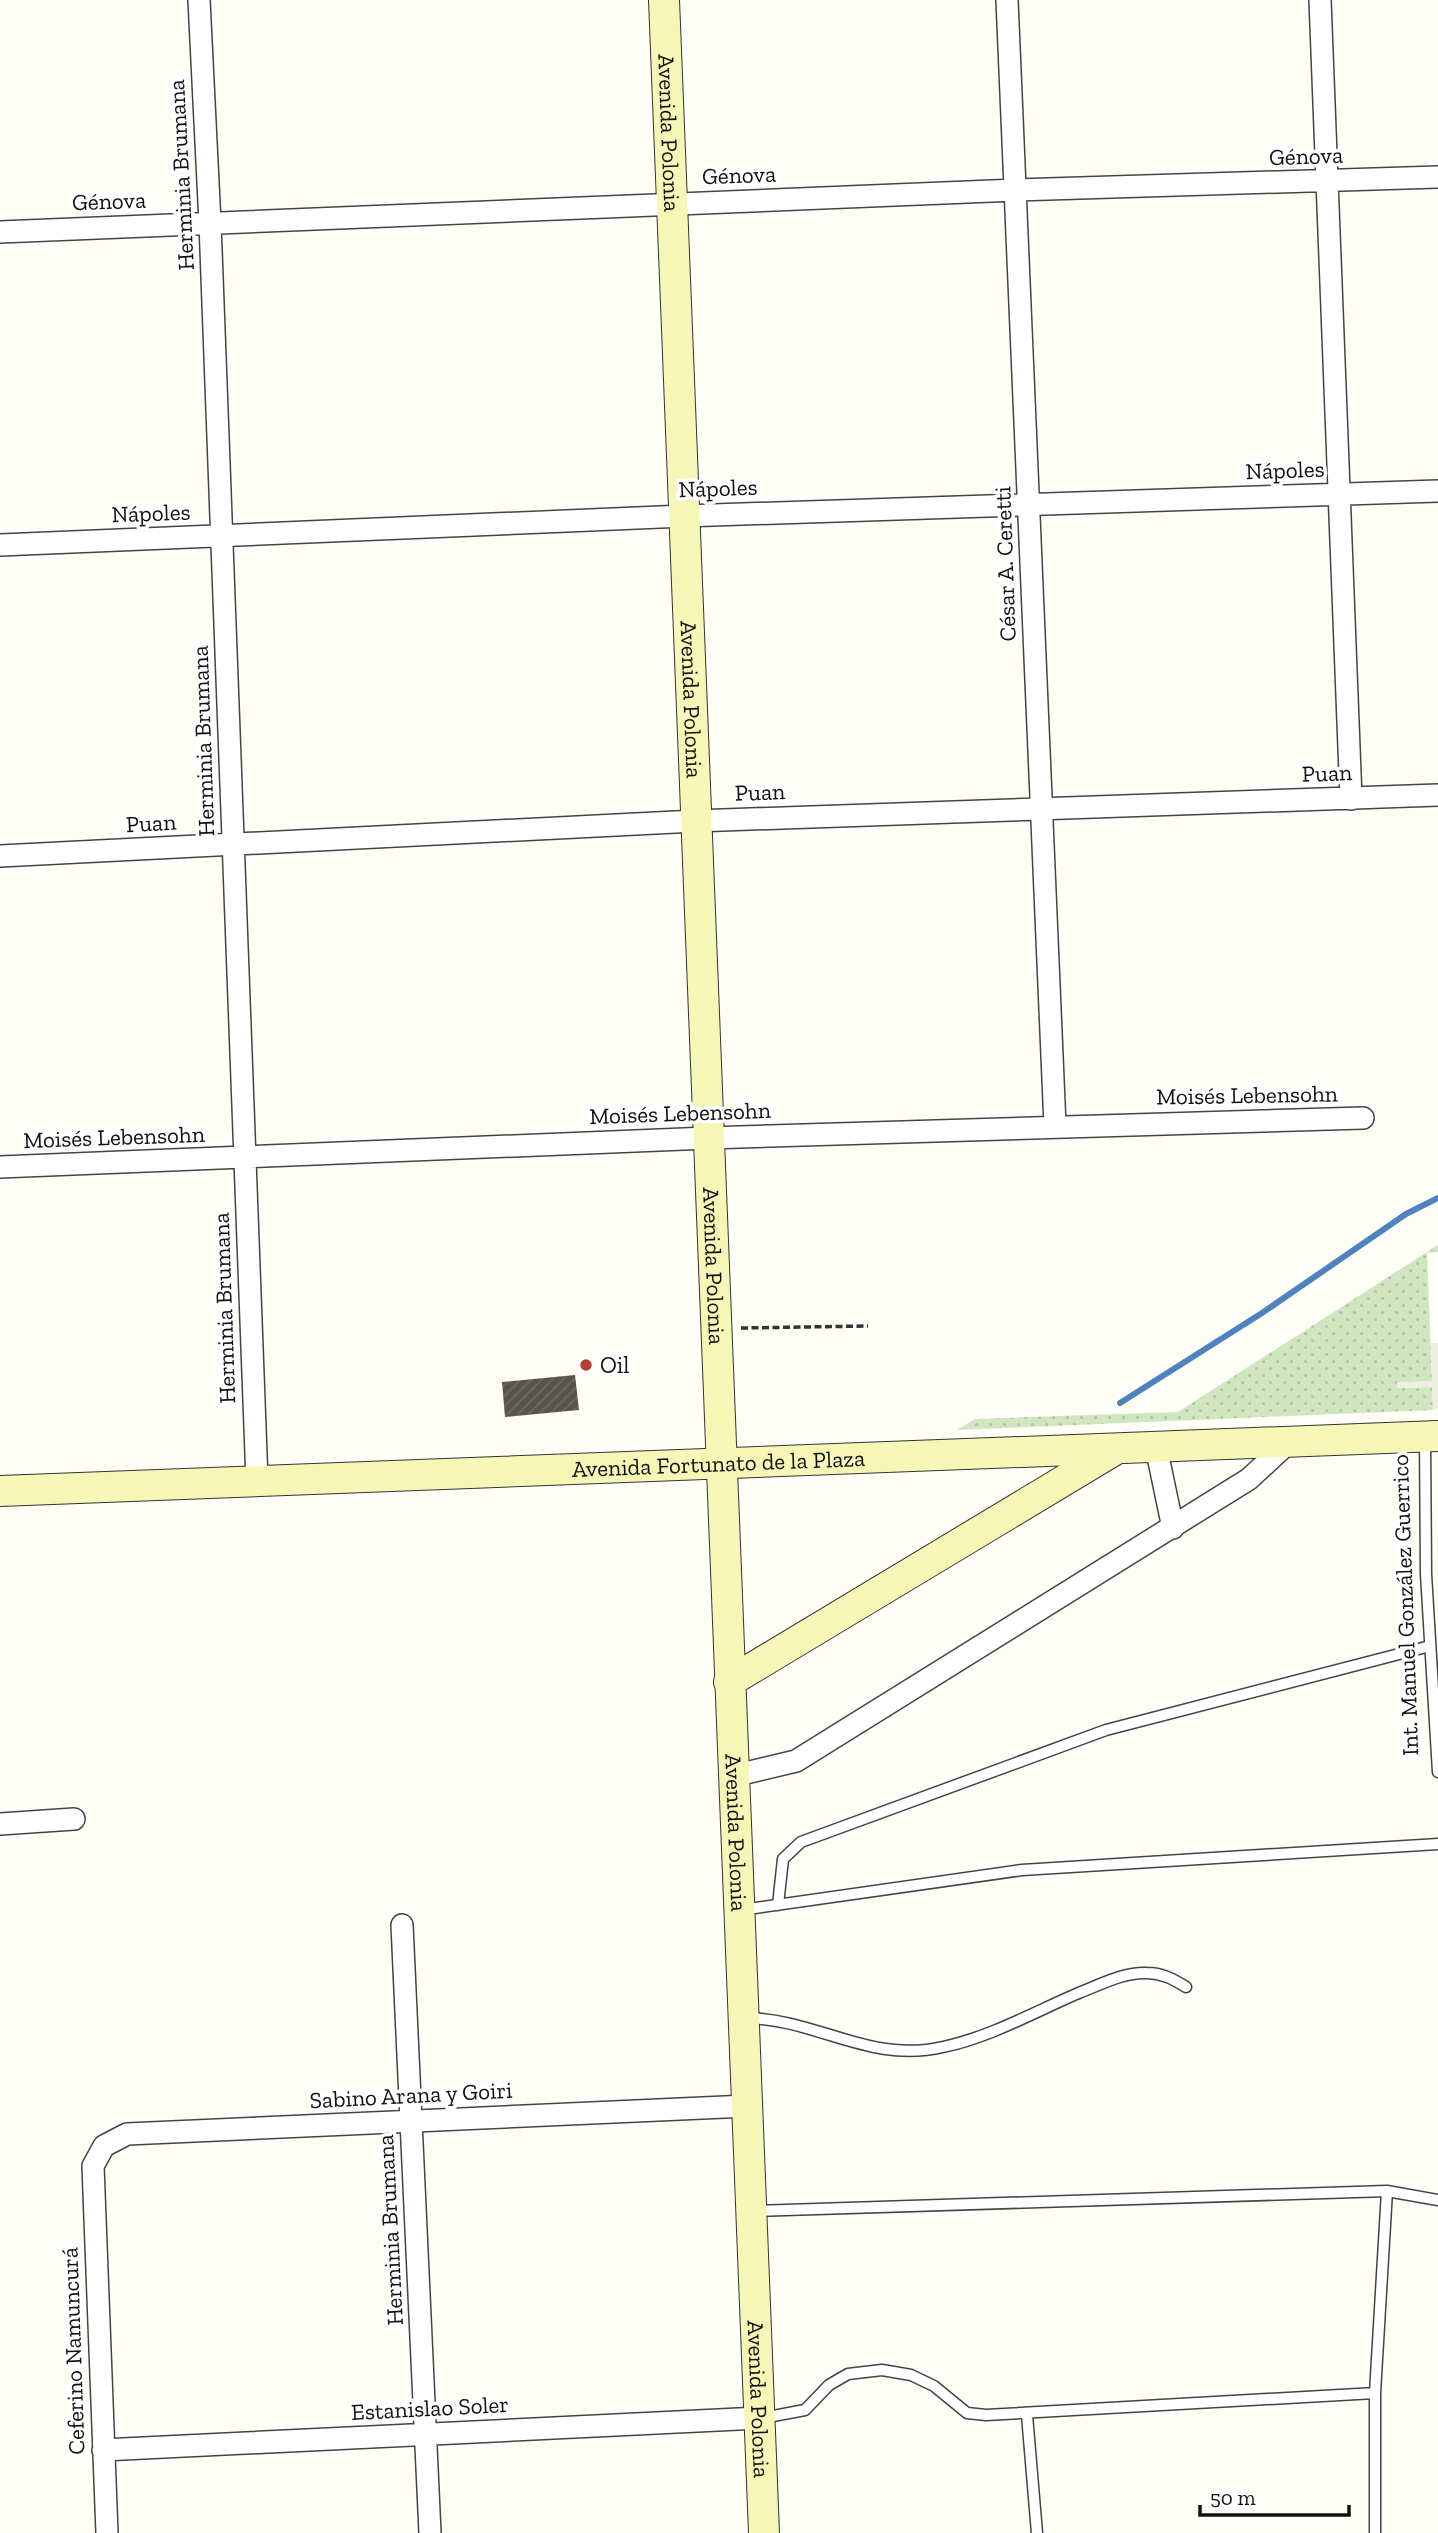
<svg xmlns="http://www.w3.org/2000/svg" width="1438" height="2533" viewBox="0 0 1438 2533" font-family="'Zilla Slab',serif">
<style>
.green{fill:url(#green-dots)}
.plaza{fill:#efeee3}
.lines{fill:none;stroke-linecap:round;stroke-linejoin:round}
.stream{stroke:#4d84c0;stroke-width:6}
.building{fill:url(#building-hatch)}
.lane-casing{stroke:#444;stroke-width:13}
.street-casing{stroke:#444;stroke-width:24}
.secondary-casing{stroke:#333;stroke-width:32}
.path{stroke:#333;stroke-width:3.5;stroke-dasharray:7 3.5;stroke-linecap:butt}
.lane{stroke:#fff;stroke-width:10}
.street{stroke:#fff;stroke-width:21}
.secondary{stroke:#f6f7b7;stroke-width:30}
.poi-dot{fill:#b43f36;stroke:#fff;stroke-width:2.5}
.labels{text-anchor:middle;dominant-baseline:central;stroke-width:7;stroke-linejoin:round;paint-order:stroke}
.street-label{font-size:23px;fill:#111;stroke:#fff}
.poi-label{font-size:23px;fill:#111;stroke:#fff;text-anchor:start}
</style>
<defs>
<pattern id="green-dots" width="8" height="8" patternUnits="userSpaceOnUse" patternTransform="scale(1.75)"><rect width="8" height="8" fill="#d0e6c1"/><path d="M2 2h.1M6 6h.1" fill="none" stroke="#b2c4a5" stroke-width="1.8" stroke-linecap="round"/></pattern>
<pattern id="building-hatch" width="6" height="6" patternUnits="userSpaceOnUse" patternTransform="scale(1.75)"><rect width="6" height="6" fill="#58534e"/><path d="M-1 1l2-2M0 6l6-6M5 7l2-2" fill="none" stroke="#6b6763"/></pattern>
</defs>
<rect width="100%" height="100%" fill="#fefdf6"/>
<!-- green -->
<path class="green" d="M 1438,1245 L 1438,1252 L 1427,1253 L 1432,1381 L 1397,1383 L 1397,1388 L 1432,1387 L 1433,1410 L 957,1430 L 975,1419 L 1178,1412 Z"/>
<!-- plaza -->
<path class="plaza" d="M 1431,1343 L 1438,1343 L 1438,1409 L 1433,1410 L 1432,1387 L 1397,1388 L 1397,1382 L 1432,1381 Z"/>
<g class="lines">
<!-- stream -->
<path class="stream" d="M 1120,1403 L 1262,1313 L 1406,1214 L 1438,1198"/>
</g>
<!-- building -->
<path class="building" d="M 575,1375 L 579,1410 L 505,1417 L 502,1382 Z"/>
<g class="lines">
<!-- lane casing -->
<g class="lane-casing">
<path id="lane" d="M 1425,1439 L 1426,1574 L 1438,1772
M 778,1905 L 783,1859 L 801,1842 L 1106,1730 L 1430,1646
M 741,1910 L 1022,1870 L 1438,1844
M 746,2018 C 818,2019 869,2064 943,2047 C 991,2037 1036,2011 1081,1992 C 1102,1984 1124,1972 1147,1973 C 1162,1973 1173,1979 1186,1987
M 752,2211 L 1387,2191 L 1438,2200
M 1027,2415 L 1037,2533
M 762,2418 L 805,2410 L 829,2385 L 848,2374 L 882,2370 L 911,2375 L 934,2386 L 967,2413 L 986,2415 L 1375,2393
M 1375,2533 L 1375,2393 L 1387,2191"/>
</g>
<!-- street casing -->
<g class="street-casing">
<path id="street" d="M 199,0 L 210,223 L 257,1481
M 1007,0 L 1055,1126
M 1320,0 L 1351,799
M 0,232 L 1016,190 L 1438,177
M 0,545 L 684,516 L 1438,491
M 0,856 L 695,821 L 1438,795
M 0,1167 L 708,1138 L 1363,1118
M 1156,1447 L 1173,1528
M 733,1776 L 796,1761 L 1249,1479 L 1289,1442
M 0,1824 L 74,1819
M 402,1925 L 430,2533
M 103,2450 L 759,2418
M 107,2533 L 93,2166 L 104,2146 L 127,2134 L 747,2106"/>
</g>
<!-- secondary casing -->
<g class="secondary-casing">
<g id="secondary">
<path id="s1" d="M 664,0 L 764,2533"/>
<path id="s2" d="M 0,1491 L 1438,1436"/>
<path d="M 729,1682 L 1113,1451"/>
</g>
</g>
<!-- path -->
<path class="path" d="M 741,1328 L 868,1326"/>
<!-- lane -->
<use href="#lane" class="lane"/>
<!-- street -->
<use href="#street" class="street"/>
<!-- secondary -->
<use href="#secondary" class="secondary"/>
</g>
<!-- markers -->
<circle class="poi-dot" cx="586" cy="1365" r="7"/>
<g class="labels">
<!-- street labels -->
<g class="street-label">
<text stroke="none"><textPath href="#s1" startOffset="133">Avenida Polonia</textPath></text>
<text transform="translate(1306 156) rotate(-2)">Génova</text>
<text transform="translate(181 175) rotate(-93)">Herminia Brumana</text>
<text transform="translate(739 175) rotate(-2)">Génova</text>
<text transform="translate(109 201) rotate(-2)">Génova</text>
<text transform="translate(1285 470) rotate(-2)">Nápoles</text>
<text transform="translate(718 488) rotate(-2)">Nápoles</text>
<text transform="translate(151 513) rotate(-2)">Nápoles</text>
<text transform="translate(1005 564) rotate(-92)">César A. Ceretti</text>
<text stroke="none"><textPath href="#s1" startOffset="700">Avenida Polonia</textPath></text>
<text transform="translate(203 741) rotate(-92)">Herminia Brumana</text>
<text transform="translate(1327 773) rotate(-2)">Puan</text>
<text transform="translate(760 792) rotate(-2)">Puan</text>
<text transform="translate(151 823) rotate(-3)">Puan</text>
<text transform="translate(1247 1095) rotate(-1)">Moisés Lebensohn</text>
<text transform="translate(680 1113) rotate(-2)">Moisés Lebensohn</text>
<text transform="translate(114 1137) rotate(-2)">Moisés Lebensohn</text>
<text stroke="none"><textPath href="#s1" startOffset="1267">Avenida Polonia</textPath></text>
<text transform="translate(224 1308) rotate(-92)">Herminia Brumana</text>
<text stroke="none"><textPath href="#s2" startOffset="719">Avenida Fortunato de la Plaza</textPath></text>
<text transform="translate(1405 1605) rotate(-92)">Int. Manuel González Guerrico</text>
<text stroke="none"><textPath href="#s1" startOffset="1834">Avenida Polonia</textPath></text>
<text transform="translate(411 2095) rotate(-3)">Sabino Arana y Goiri</text>
<text transform="translate(390 2230) rotate(-93)">Herminia Brumana</text>
<text transform="translate(73 2351) rotate(-92)">Ceferino Namuncurá</text>
<text stroke="none"><textPath href="#s1" startOffset="2401">Avenida Polonia</textPath></text>
<text transform="translate(430 2408) rotate(-3)">Estanislao Soler</text>
</g>
<!-- poi labels -->
<g class="poi-label">
<text x="600" y="1365">Oil</text>
</g>
</g>
<!-- scale -->
<path d="M1200 2505v10h149v-10" fill="none" stroke="#111111" stroke-width="3.5"/>
<text x="1210" y="2505" font-size="21" fill="#111111" stroke="#ffffff" stroke-width="5" paint-order="stroke">50 m</text>
</svg>
